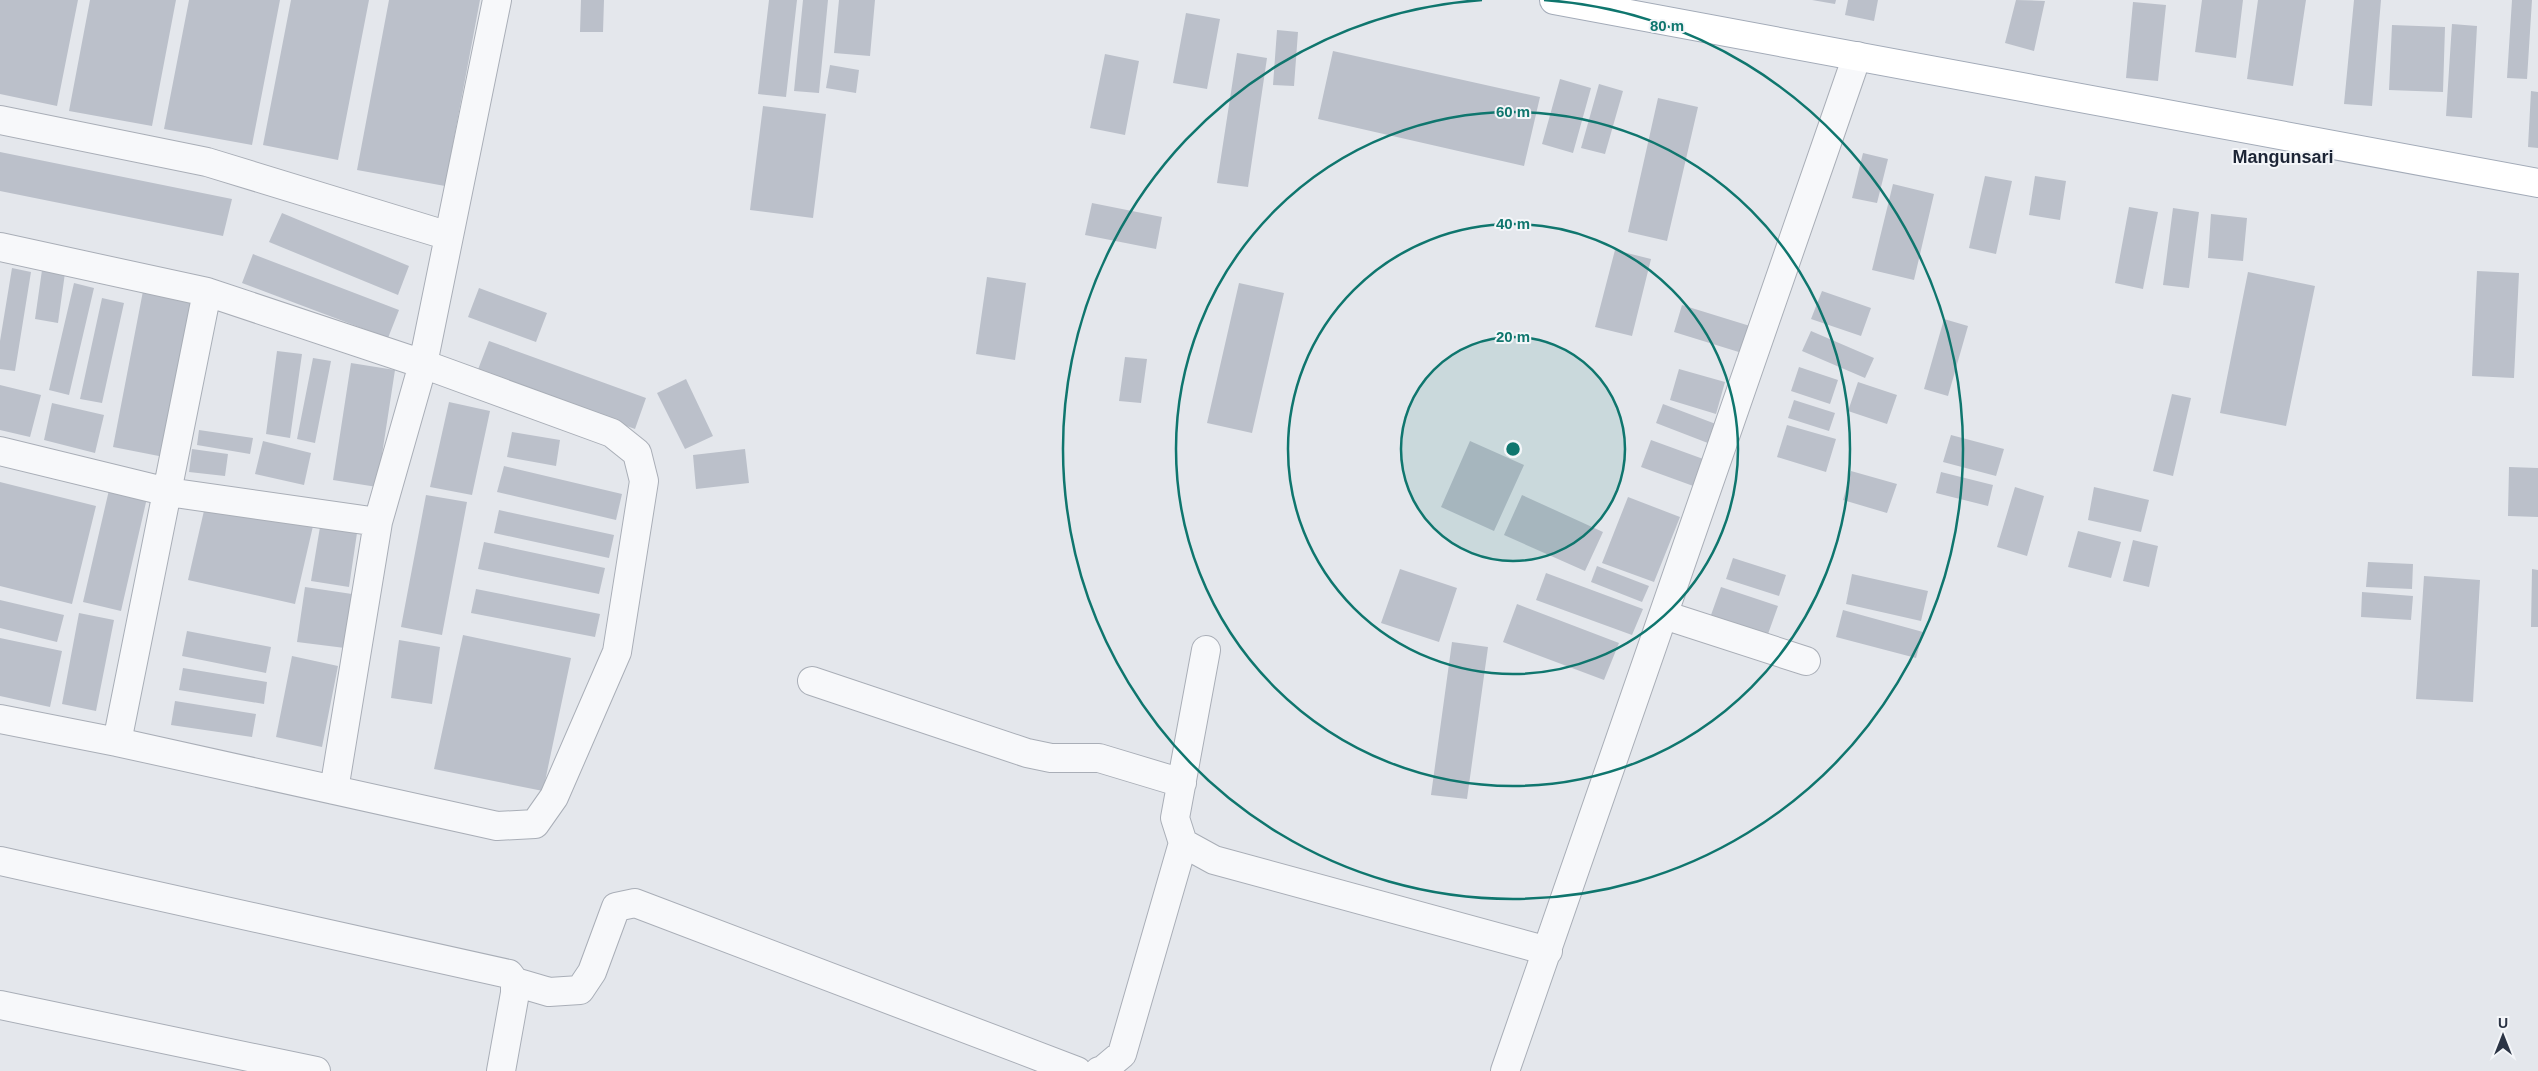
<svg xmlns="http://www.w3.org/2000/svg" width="2538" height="1071" viewBox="0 0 2538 1071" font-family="Helvetica,sans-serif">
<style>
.building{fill:#bbc0ca}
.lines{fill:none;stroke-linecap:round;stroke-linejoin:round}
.minor-casing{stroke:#a9aeb7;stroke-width:30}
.major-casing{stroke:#a3abb8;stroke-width:30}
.minor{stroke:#f7f8fa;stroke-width:28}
.major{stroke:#fff;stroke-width:28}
.ring{fill:none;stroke:#0f766e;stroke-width:2.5}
.labels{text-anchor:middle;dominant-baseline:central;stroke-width:4;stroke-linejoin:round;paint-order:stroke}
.quarter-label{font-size:18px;font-weight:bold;fill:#1d2536;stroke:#f4f6f9}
.centre{fill:#0f766e;stroke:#f4f6f9;stroke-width:2.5}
.ring-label{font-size:15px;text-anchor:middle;font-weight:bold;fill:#0f766e;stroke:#f4f6f9;stroke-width:4;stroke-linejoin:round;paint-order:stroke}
</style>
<rect width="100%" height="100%" fill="#e4e7ec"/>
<!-- building -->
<path class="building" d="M 0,0 L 78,0 L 57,106 L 0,94 Z
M 90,0 L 176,0 L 152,126 L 69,111 Z
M 189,0 L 280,0 L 252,145 L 164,129 Z
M 291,0 L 369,0 L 338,160 L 263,145 Z
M 389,0 L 480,0 L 445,186 L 357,170 Z
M 581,0 L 604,0 L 603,32 L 580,32 Z
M 769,0 L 797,0 L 786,97 L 758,94 Z
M 803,0 L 828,0 L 819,93 L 794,91 Z
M 839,0 L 875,0 L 870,56 L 834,53 Z
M 1812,0 L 1836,0 L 1835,4 Z
M 1848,0 L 1878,0 L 1874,21 L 1845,15 Z
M 2016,0 L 2045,1 L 2034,51 L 2005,43 Z
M 2202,0 L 2243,0 L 2236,58 L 2195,52 Z
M 2258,0 L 2306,0 L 2293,86 L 2247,79 Z
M 2354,0 L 2381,0 L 2372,106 L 2344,104 Z
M 2512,0 L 2532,0 L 2527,79 L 2507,78 Z
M 2133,2 L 2166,5 L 2158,81 L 2126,78 Z
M 1186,13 L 1220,19 L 1207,89 L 1173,83 Z
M 2452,24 L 2477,26 L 2472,118 L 2446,116 Z
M 2392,25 L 2445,27 L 2443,92 L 2389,90 Z
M 1277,30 L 1298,32 L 1294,86 L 1273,85 Z
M 1333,51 L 1540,97 L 1524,166 L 1318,119 Z
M 1237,53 L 1267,58 L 1248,187 L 1217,183 Z
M 1105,54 L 1139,61 L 1125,135 L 1090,128 Z
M 830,65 L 859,70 L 856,93 L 826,88 Z
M 1560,79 L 1591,88 L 1573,153 L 1542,144 Z
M 1599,84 L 1623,91 L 1605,154 L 1581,148 Z
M 2531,91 L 2538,92 L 2538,148 L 2528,147 Z
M 1658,98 L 1698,107 L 1667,241 L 1628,232 Z
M 763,106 L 826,114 L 813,218 L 750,210 Z
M 0,152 L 232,199 L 223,236 L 0,191 Z
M 1863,153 L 1888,159 L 1877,203 L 1852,198 Z
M 1985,176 L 2012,181 L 1996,254 L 1969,248 Z
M 2035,176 L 2066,181 L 2060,220 L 2029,215 Z
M 1893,184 L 1934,194 L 1914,280 L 1872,270 Z
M 1092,203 L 1162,217 L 1156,249 L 1085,235 Z
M 2129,207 L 2158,212 L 2143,289 L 2115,283 Z
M 2173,208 L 2199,212 L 2189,288 L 2163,285 Z
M 282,213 L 409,266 L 398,295 L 269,242 Z
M 2211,214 L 2247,218 L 2243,261 L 2208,258 Z
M 1615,250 L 1651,259 L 1632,336 L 1595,327 Z
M 253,254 L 399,310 L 388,338 L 242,283 Z
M 12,268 L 31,272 L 15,371 L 0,369 L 0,341 Z
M 42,270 L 65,273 L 58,323 L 35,319 Z
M 2477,271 L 2519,273 L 2514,378 L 2472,376 Z
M 2248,272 L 2315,286 L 2286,426 L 2220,413 Z
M 987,277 L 1026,283 L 1015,360 L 976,354 Z
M 74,283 L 94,288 L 69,395 L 49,390 Z
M 1239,283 L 1284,293 L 1252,433 L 1207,423 Z
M 479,288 L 547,313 L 536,342 L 468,317 Z
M 143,291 L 195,301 L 164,457 L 113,447 Z
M 1822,291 L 1871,308 L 1861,336 L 1811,319 Z
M 102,298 L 124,303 L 102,403 L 80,399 Z
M 1682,305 L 1750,326 L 1742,353 L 1674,332 Z
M 1944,319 L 1968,326 L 1948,396 L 1924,389 Z
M 1811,331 L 1874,358 L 1865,378 L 1802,351 Z
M 489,341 L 646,398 L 635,429 L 477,372 Z
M 277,351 L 302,354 L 290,438 L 266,434 Z
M 1125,357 L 1147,359 L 1141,403 L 1119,401 Z
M 313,358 L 331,361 L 315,443 L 297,439 Z
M 351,363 L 395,370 L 377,487 L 333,480 Z
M 1799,367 L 1838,380 L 1830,404 L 1791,391 Z
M 1679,369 L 1725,382 L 1716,414 L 1670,400 Z
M 686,379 L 713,436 L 685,449 L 657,393 Z
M 1858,382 L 1897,395 L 1887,424 L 1848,411 Z
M 0,385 L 41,395 L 30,437 L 0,430 Z
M 2172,394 L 2191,398 L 2173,476 L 2153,471 Z
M 1794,400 L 1835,413 L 1829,431 L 1788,418 Z
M 449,402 L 490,411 L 472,495 L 430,487 Z
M 52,403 L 104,415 L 95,453 L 44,440 Z
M 1663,404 L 1721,426 L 1713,445 L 1656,423 Z
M 1787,425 L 1836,439 L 1826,472 L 1777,457 Z
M 199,430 L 253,438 L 250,454 L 197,445 Z
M 512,432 L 560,440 L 556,466 L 507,457 Z
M 1951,435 L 2004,449 L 1996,476 L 1943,462 Z
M 1651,440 L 1706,460 L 1696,487 L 1641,467 Z
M 263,441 L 311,453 L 304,485 L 255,474 Z
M 1470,441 L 1524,465 L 1494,531 L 1441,507 Z
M 192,449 L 228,454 L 225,476 L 189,472 Z
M 745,449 L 749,483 L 696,489 L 693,455 Z
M 504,466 L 622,494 L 616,520 L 497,492 Z
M 2509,467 L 2538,468 L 2538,517 L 2508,516 Z
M 1851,471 L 1897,484 L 1887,513 L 1843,500 Z
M 1941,472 L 1993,485 L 1988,506 L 1936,493 Z
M 0,482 L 96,506 L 72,604 L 0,586 Z
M 2015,487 L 2044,496 L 2027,556 L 1997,547 Z
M 2094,487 L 2149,500 L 2141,532 L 2088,520 Z
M 109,490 L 147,498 L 121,611 L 83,602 Z
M 426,495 L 467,502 L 442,635 L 401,627 Z
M 1522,495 L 1603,532 L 1585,571 L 1504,535 Z
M 1628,497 L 1680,517 L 1654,582 L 1602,563 Z
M 206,502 L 313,526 L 295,604 L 188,580 Z
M 499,510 L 614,535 L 609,558 L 494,533 Z
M 320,527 L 357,533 L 349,587 L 311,581 Z
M 2078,531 L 2121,542 L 2111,578 L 2068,567 Z
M 2133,540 L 2158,546 L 2149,587 L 2123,581 Z
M 484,542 L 605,568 L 599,594 L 478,569 Z
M 1733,558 L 1786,575 L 1779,596 L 1726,579 Z
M 2368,562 L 2413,564 L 2412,589 L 2366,587 Z
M 1597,566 L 1649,586 L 1642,602 L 1591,582 Z
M 1400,569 L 1457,588 L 1439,642 L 1381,623 Z
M 2532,569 L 2538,570 L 2538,627 L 2531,627 Z
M 1546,573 L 1643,609 L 1632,635 L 1536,600 Z
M 1852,574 L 1928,591 L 1921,621 L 1846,604 Z
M 2424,576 L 2480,580 L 2473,702 L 2416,699 Z
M 305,587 L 352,594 L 345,648 L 297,642 Z
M 1721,587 L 1778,606 L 1768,634 L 1711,615 Z
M 476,589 L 600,614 L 595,637 L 471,613 Z
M 2362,592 L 2413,596 L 2411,620 L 2361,617 Z
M 0,600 L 64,615 L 57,642 L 0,628 Z
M 1517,604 L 1619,643 L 1604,680 L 1503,642 Z
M 1843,610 L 1923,632 L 1916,658 L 1836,637 Z
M 79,613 L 114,620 L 96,711 L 62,704 Z
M 187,631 L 271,647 L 266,673 L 182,656 Z
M 463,635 L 571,658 L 543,791 L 434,769 Z
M 0,638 L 62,651 L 50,707 L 0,696 Z
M 399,640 L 440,647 L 432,704 L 391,698 Z
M 1452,642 L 1488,647 L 1467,799 L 1431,795 Z
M 292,656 L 338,666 L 322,747 L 276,737 Z
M 183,668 L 267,682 L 264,704 L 179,690 Z
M 175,701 L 256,714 L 252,737 L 171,725 Z"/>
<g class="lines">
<!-- minor casing -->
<g class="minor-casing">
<path id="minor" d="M 0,120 L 207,162 L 449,236
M 0,247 L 207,292 L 423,364 L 612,433 L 637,453 L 644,481 L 617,652 L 554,797 L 535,824 L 497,826 L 117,742 L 0,719
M 0,451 L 168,492 L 378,522
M 1664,615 L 1806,661
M 1206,650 L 1175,818 L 1183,843 L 1214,860 L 1548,951
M 812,681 L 1027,753 L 1051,758 L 1099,758 L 1182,783
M 117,742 L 207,292
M 334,790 L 378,522 L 423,364 L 497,0
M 0,861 L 509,974 L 515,982 L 515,993 L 501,1071
M 515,982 L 549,992 L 580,990 L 592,972 L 616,907 L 635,903 L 1077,1071
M 0,1005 L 316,1071
M 1099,1071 L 1103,1070 L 1122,1054 L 1183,843
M 1505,1071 L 1857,56"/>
</g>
<!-- major casing -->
<g class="major-casing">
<path id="major" d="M 1554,0 L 2538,183"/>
</g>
<!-- minor -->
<use href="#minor" class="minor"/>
<!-- major -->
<use href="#major" class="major"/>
</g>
<!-- distance rings -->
<circle cx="1513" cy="449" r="112" fill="#0f766e" fill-opacity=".12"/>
<g class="ring">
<circle cx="1513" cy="449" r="112"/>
<circle cx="1513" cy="449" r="225"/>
<circle cx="1513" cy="449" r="337"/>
<path d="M1544 0A450 450 0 1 1 1482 0"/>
</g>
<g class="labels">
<!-- quarter labels -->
<g class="quarter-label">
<text x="2283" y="157">Mangunsari</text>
</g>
</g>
<circle cx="1513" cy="449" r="8" class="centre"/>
<g class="ring-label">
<text x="1667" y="31">80 m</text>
<text x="1513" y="117">60 m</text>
<text x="1513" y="229">40 m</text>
<text x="1513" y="342">20 m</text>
</g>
<!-- north arrow -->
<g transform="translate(2503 1036)" stroke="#f4f6f9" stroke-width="4" paint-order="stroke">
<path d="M0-4L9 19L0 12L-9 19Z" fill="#2b3445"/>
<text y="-8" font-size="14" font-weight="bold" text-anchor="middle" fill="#2b3445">U</text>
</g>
</svg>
